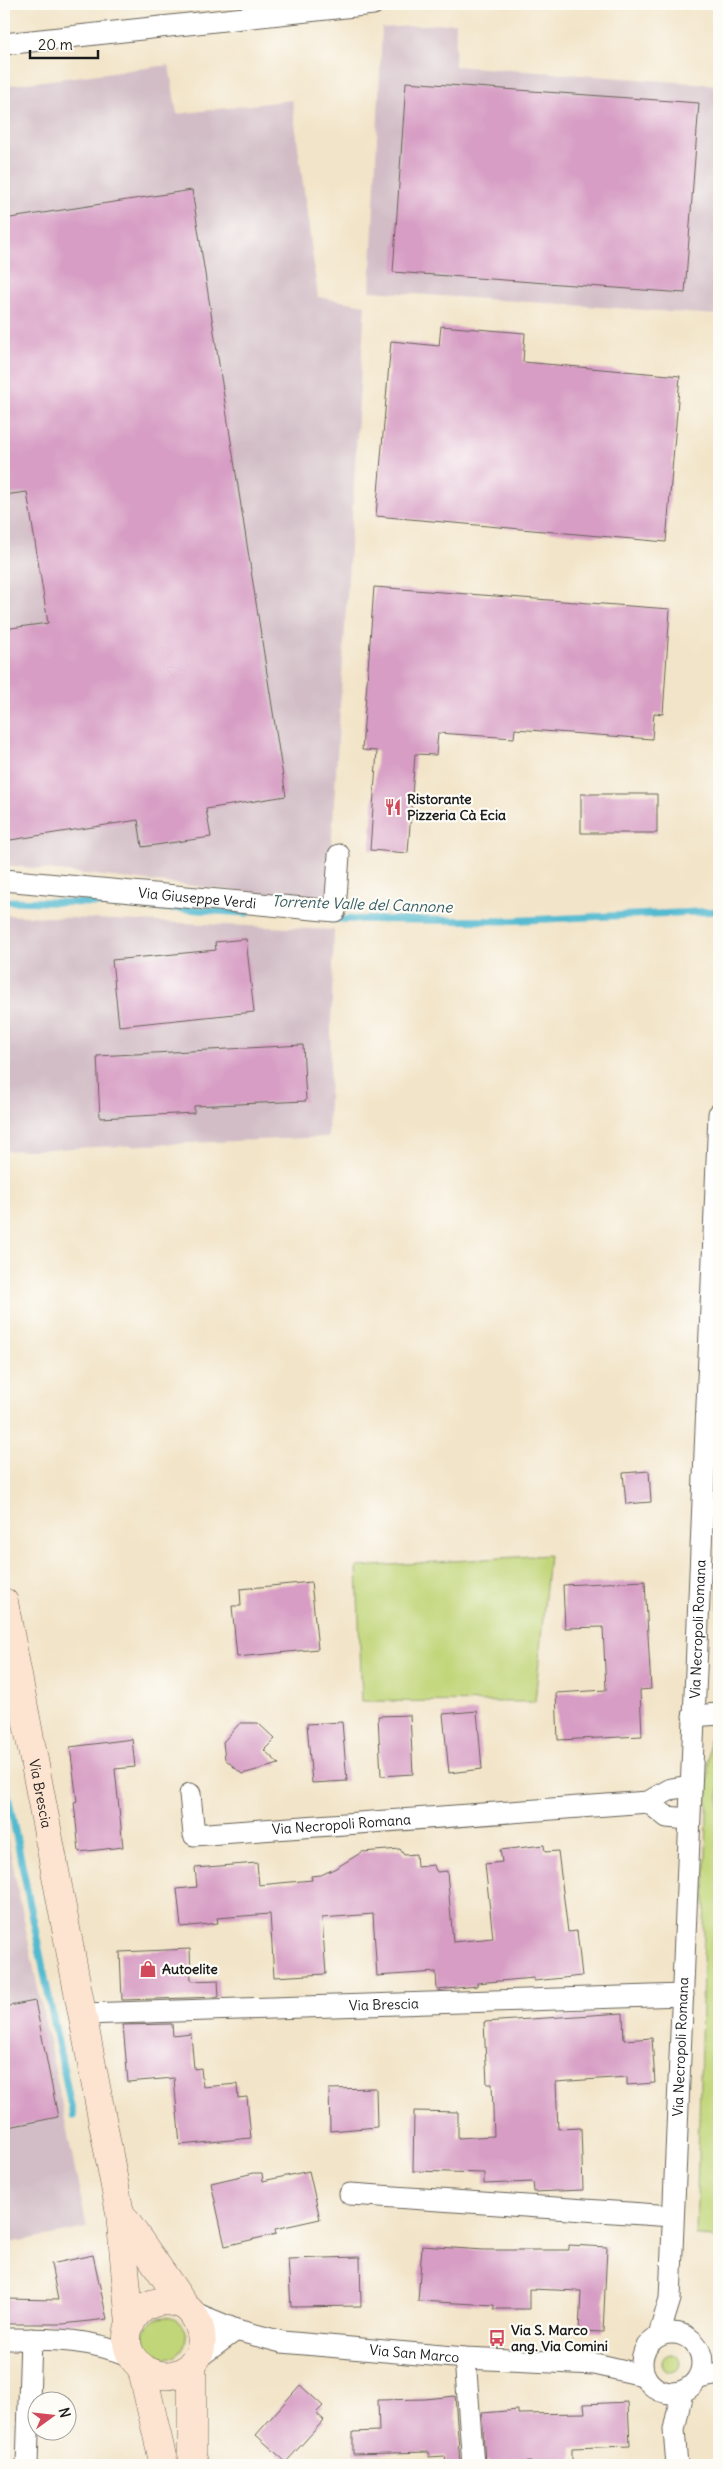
<svg xmlns="http://www.w3.org/2000/svg" width="723" height="2469" viewBox="0 0 723 2469" font-family="Delius,sans-serif">
<style>
.industrial{fill:#d2bdc6}
.green{fill:#c1d679;stroke:#6e794a}
.lines{fill:none;stroke-linecap:round;stroke-linejoin:round}
.stream{stroke:#52bad0;stroke-width:7}
.building{fill:#d79dc4}
.minor-casing{stroke:#676258;stroke-width:23}
.secondary-casing{stroke:#676258;stroke-width:29}
.minor{stroke:#fff;stroke-width:21}
.secondary{stroke:#fde4d0;stroke-width:28}
.labels{text-anchor:middle;dominant-baseline:central;stroke-width:4.5;stroke-linejoin:round;paint-order:stroke}
.poi-label{font-size:14px;font-weight:bold;fill:#1c1c1c;stroke:#fdfcf7;text-anchor:start}
.street-label{font-size:14px;fill:#1c1c1c;stroke:#fdfcf7}
.water-label{font-size:15px;font-style:italic;fill:#325b64;stroke:#fdfcf7}
</style>
<rect width="100%" height="100%" fill="#fdfcf7"/>
<filter id="ink" filterUnits="userSpaceOnUse"><feTurbulence type="fractalNoise" baseFrequency=".02" numOctaves="2"/><feDisplacementMap in="SourceGraphic" scale="10" xChannelSelector="R" yChannelSelector="G"/><feConvolveMatrix kernelMatrix="1 2 1 2 8 2 1 2 1" color-interpolation-filters="sRGB"/></filter>
<filter id="wash" filterUnits="userSpaceOnUse"><feTurbulence type="fractalNoise" baseFrequency=".0096" numOctaves="4" result="noise"/><feDisplacementMap in="SourceGraphic" scale="20" xChannelSelector="R" yChannelSelector="G"/><feGaussianBlur stdDeviation="1.12" result="paint"/><feColorMatrix in="noise" values="0 0 0 0 0 0 0 0 0 0 0 0 0 0 0 0 0 1.4 0 .05"/><feComposite in="paint" operator="in"/></filter>
<g filter="url(#wash)">
<rect width="100%" height="100%" fill="#f2e4c8"/>
<!-- industrial -->
<path class="industrial" d="M 456,23 L 455,66 L 719,85 L 719,264 L 716,315 L 370,291 L 382,28 Z
M 169,65 L 177,114 L 292,100 L 318,297 L 365,305 L 328,901 L 4,865 L 4,86 Z
M 4,915 L 334,930 L 328,1137 L 4,1151 Z
M 4,1822 L 87,2228 L 4,2244 Z"/>
<!-- green -->
<path class="green" d="M 719,1522 L 719,1632 L 717,1557 Z
M 549,1555 L 535,1702 L 362,1701 L 357,1567 Z
M 719,1738 L 719,2240 L 696,2235 L 709,1740 Z
M144 2338a21 21 0 1 1 42 0a21 21 0 1 1-42 0Z
M662 2363a9 9 0 1 1 18 0a9 9 0 1 1-18 0Z"/>
<g class="lines">
<!-- stream -->
<path class="stream" d="M 4,901 L 92,903 L 247,913
M 332,919 L 504,921 L 719,911
M 4,1776 L 73,2116"/>
</g>
<g id="blocks">
<!-- building -->
<path class="building" d="M 406,82 L 699,103 L 685,293 L 393,272 Z
M 192,190 L 286,796 L 206,809 L 211,837 L 142,847 L 138,820 L 4,841 L 4,629 L 48,623 L 27,492 L 4,495 L 4,219 Z
M 441,326 L 525,333 L 523,362 L 680,376 L 666,542 L 376,516 L 391,341 L 439,346 Z
M 374,587 L 670,609 L 663,714 L 654,713 L 652,739 L 515,729 L 514,738 L 438,733 L 436,755 L 415,754 L 408,853 L 370,850 L 377,751 L 362,750 Z
M 581,794 L 657,794 L 657,833 L 581,833 Z
M 246,939 L 254,1012 L 119,1026 L 112,960 L 216,950 L 215,942 Z
M 303,1045 L 306,1101 L 194,1106 L 194,1113 L 100,1118 L 97,1056 Z
M 649,1471 L 651,1502 L 626,1504 L 623,1473 Z
M 645,1581 L 651,1689 L 640,1690 L 642,1736 L 558,1740 L 556,1693 L 606,1690 L 603,1627 L 565,1628 L 563,1585 Z
M 311,1582 L 318,1649 L 237,1657 L 232,1606 L 241,1606 L 240,1589 Z
M 477,1711 L 482,1769 L 449,1773 L 443,1714 Z
M 410,1715 L 413,1774 L 381,1776 L 378,1716 Z
M 342,1722 L 347,1781 L 312,1783 L 307,1724 Z
M 240,1723 L 258,1723 L 275,1739 L 264,1750 L 279,1764 L 242,1774 L 225,1759 L 223,1742 Z
M 132,1739 L 135,1767 L 115,1769 L 123,1847 L 79,1852 L 74,1802 L 77,1801 L 70,1747 Z
M 544,1845 L 545,1852 L 558,1851 L 568,1932 L 577,1931 L 582,1976 L 534,1981 L 534,1978 L 477,1983 L 477,1986 L 437,1990 L 436,1972 L 377,1976 L 373,1914 L 322,1918 L 326,1974 L 274,1977 L 270,1914 L 217,1918 L 218,1923 L 181,1927 L 177,1889 L 197,1887 L 195,1868 L 257,1863 L 259,1885 L 312,1880 L 311,1876 L 321,1875 L 336,1868 L 362,1852 L 400,1849 L 404,1855 L 416,1854 L 417,1867 L 433,1865 L 437,1872 L 447,1871 L 453,1942 L 493,1938 L 485,1864 L 502,1862 L 500,1850 Z
M 190,1949 L 191,1981 L 218,1980 L 219,1997 L 122,2000 L 120,1952 Z
M 35,2001 L 58,2117 L 4,2128 L 4,2007 Z
M 623,2013 L 624,2040 L 652,2038 L 655,2083 L 627,2085 L 627,2077 L 556,2082 L 558,2129 L 581,2128 L 583,2190 L 534,2192 L 533,2182 L 484,2184 L 484,2173 L 413,2171 L 414,2111 L 458,2112 L 458,2138 L 494,2136 L 492,2084 L 487,2084 L 484,2022 Z
M 172,2024 L 173,2036 L 191,2034 L 194,2069 L 201,2068 L 203,2087 L 237,2084 L 238,2098 L 247,2097 L 251,2138 L 180,2145 L 174,2078 L 128,2082 L 123,2025 Z
M 376,2088 L 377,2127 L 330,2131 L 329,2089 Z
M 309,2171 L 320,2219 L 275,2229 L 276,2234 L 225,2246 L 211,2183 L 254,2173 L 262,2173 L 263,2181 Z
M 569,2245 L 607,2247 L 603,2332 L 579,2331 L 581,2291 L 529,2289 L 529,2309 L 494,2309 L 494,2305 L 418,2301 L 422,2246 L 484,2250 L 569,2250 Z
M 93,2255 L 107,2319 L 63,2324 L 4,2324 L 4,2299 L 58,2300 L 51,2264 Z
M 360,2257 L 361,2306 L 291,2307 L 288,2259 Z
M 300,2385 L 323,2406 L 316,2413 L 324,2420 L 286,2462 L 256,2435 Z
M 455,2396 L 460,2464 L 446,2465 L 445,2456 L 429,2457 L 429,2452 L 353,2454 L 353,2432 L 379,2431 L 378,2400 L 425,2399 Z
M 628,2402 L 630,2446 L 572,2448 L 572,2465 L 531,2465 L 531,2462 L 490,2465 L 490,2462 L 485,2463 L 482,2413 L 518,2410 L 518,2414 L 585,2413 L 584,2404 Z"/>
</g>
</g>
<g filter="url(#ink)">
<use href="#blocks" fill-opacity="0" stroke="#676258" stroke-width="1"/>
<g class="lines">
<!-- minor casing -->
<g class="minor-casing">
<g id="minor">
<path d="M 4,44 L 373,4"/>
<path id="s1" d="M 4,880 L 335,911 L 339,855"/>
<path d="M 693,1716 L 719,1714"/>
<path id="s2" d="M 190,1794 L 194,1835 L 648,1802 L 671,1789 L 690,1786"/>
<path d="M 648,1802 L 667,1817 L 688,1819"/>
<path id="s3" d="M 84,2014 L 683,1995"/>
<path d="M 350,2194 L 672,2216"/>
<path id="s4" d="M 192,2312 L 236,2330 L 282,2342 L 465,2358 L 595,2364 L 643,2375"/>
<circle cx="672" cy="2363" r="30"/>
<path id="s5" d="M 659,2335 L 670,2299 L 719,1114"/>
<path d="M 4,2339 C 49,2339 91,2338 133,2357"/>
<path d="M 465,2358 L 473,2465"/>
<path d="M 196,2359 L 236,2330"/>
<path d="M 699,2378 L 719,2374"/>
<path d="M 27,2465 L 31,2339"/>
<path d="M 677,2465 L 674,2430 L 682,2392"/>
</g>
</g>
<!-- secondary casing -->
<g class="secondary-casing">
<g id="secondary">
<path id="s6" d="M 4,1602 L 120,2213 L 130,2324"/>
<path d="M 121,2214 L 185,2306 C 208,2325 209,2363 176,2374 C 167,2377 155,2375 146,2370 C 104,2345 138,2284 185,2306"/>
<path d="M 192,2363 L 192,2454 L 195,2465"/>
<path d="M 141,2366 L 164,2465"/>
</g>
</g>
<!-- minor -->
<use href="#minor" class="minor"/>
<!-- secondary -->
<use href="#secondary" class="secondary"/>
</g>
</g>
<!-- icons -->
<defs>
<g id="restaurant-bare" transform="scale(1.35)"><path d="M-5-6h1v4h1v-4h1v4h1v-4h1v5L-1.5 .5V6h-2V.5L-5-1ZM5-6V6H3V1.5H1.5Q1.5-4 5-6Z" fill="#d1495b" stroke="#fdfcf7" stroke-width="2.5" paint-order="stroke"/></g>
<g id="shop-bare" transform="scale(1.35)"><path d="M-5-2.5h2.3a2.7 3.5 0 0 1 5.4 0H5L5.5 6h-11ZM-1.5-2.5h3a1.5 2.3 0 0 0-3 0Z" fill="#d1495b" stroke="#fdfcf7" stroke-width="2.5" paint-order="stroke"/></g>
<g id="bus-bare" transform="scale(1.35)"><path d="M-5-6H5V4H4V6H2V4H-2V6H-4V4H-5ZM-3.5-4V0h7V-4ZM-3.5 1.2v1.5H-2V1.2ZM2 1.2v1.5H3.5V1.2Z" fill="#d1495b" stroke="#fdfcf7" stroke-width="2.5" paint-order="stroke"/></g>
</defs>
<g fill-rule="evenodd">
<use href="#restaurant-bare" x="393" y="807"/>
<use href="#shop-bare" x="148" y="1969"/>
<use href="#bus-bare" x="497" y="2338"/>
</g>
<g class="labels">
<!-- poi labels -->
<g class="poi-label">
<text x="407" y="799">Ristorante<tspan x="407" dy="16">Pizzeria Cà Ecia</tspan></text>
<text x="162" y="1969">Autoelite</text>
<text x="511" y="2330">Via S. Marco<tspan x="511" dy="16">ang. Via Comini</tspan></text>
</g>
<!-- street labels -->
<g class="street-label">
<text stroke="none"><textPath href="#s1" startOffset="194">Via Giuseppe Verdi</textPath></text>
<text stroke="none"><textPath href="#s5" startOffset="708">Via Necropoli Romana</textPath></text>
<text stroke="none"><textPath href="#s6" startOffset="195">Via Brescia</textPath></text>
<text stroke="none"><textPath href="#s2" startOffset="189">Via Necropoli Romana</textPath></text>
<text stroke="none"><textPath href="#s3" startOffset="300">Via Brescia</textPath></text>
<text stroke="none"><textPath href="#s5" startOffset="290">Via Necropoli Romana</textPath></text>
<text stroke="none"><textPath href="#s4" startOffset="228">Via San Marco</textPath></text>
</g>
<!-- water labels -->
<g class="water-label">
<text transform="translate(362 904) rotate(2)">Torrente Valle del Cannone</text>
</g>
</g>
<!-- margin -->
<rect width="723" height="2469" fill="none" stroke="#fdfcf7" stroke-width="20"/>
<!-- north arrow -->
<g transform="translate(52 2416) rotate(75)"><circle r="24" fill="#fdfcf7" stroke="#a3a29f"/>
<path d="M0-4L9 19L0 12L-9 19Z" fill="#d1495b"/>
<text y="-8" font-size="14" font-weight="bold" text-anchor="middle" fill="#1c1c1c">N</text>
</g>
<!-- scale -->
<path d="M30 50v8h68v-8" fill="none" stroke="#1c1c1c" stroke-width="2.5"/>
<text x="38" y="50" font-size="15" fill="#1c1c1c" stroke="#fdfcf7" stroke-width="4" paint-order="stroke">20 m</text>
</svg>
